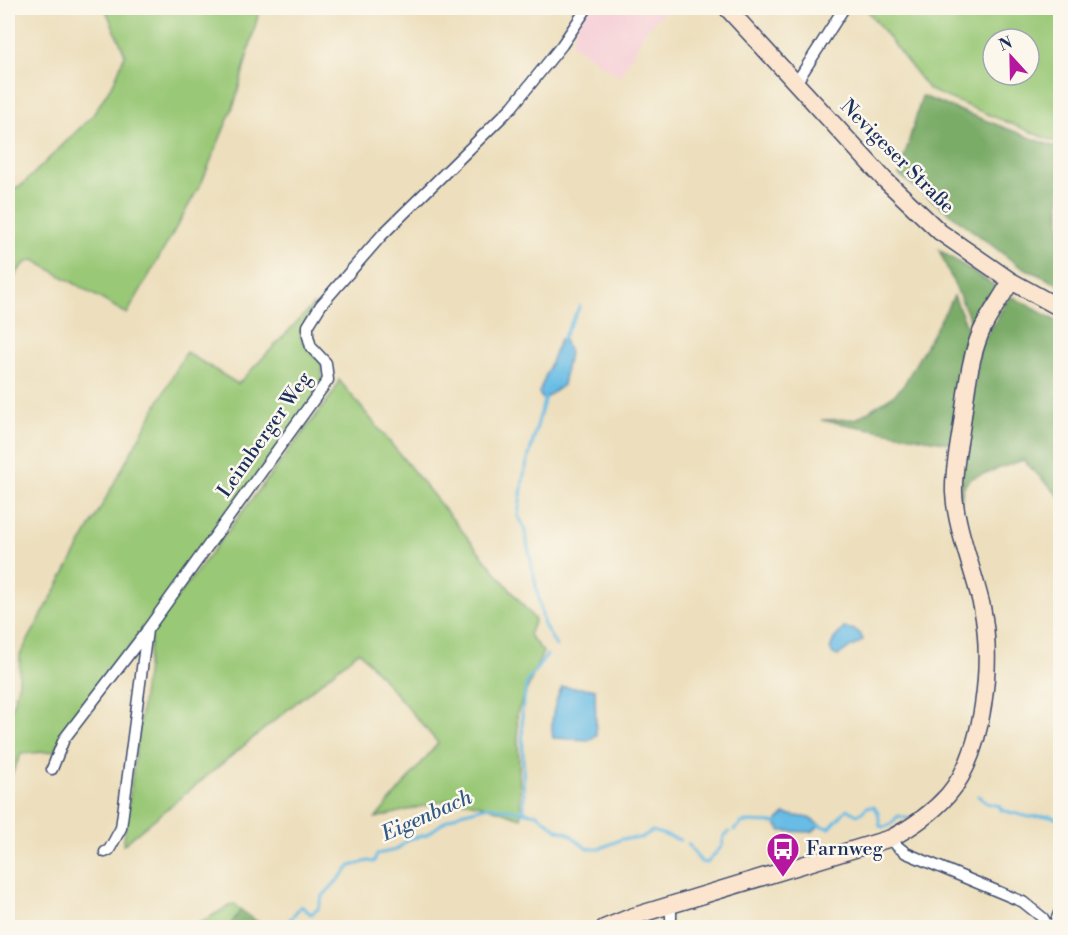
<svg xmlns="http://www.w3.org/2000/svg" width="1068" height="935" viewBox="0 0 1068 935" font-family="'Libre Bodoni',serif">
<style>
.built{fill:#f6cfd7}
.green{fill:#99c876;stroke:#5a7c6a;stroke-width:1.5;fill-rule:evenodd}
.forest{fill:#7aac67;stroke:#4a6e62;stroke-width:1.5}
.water{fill:#68bce5;stroke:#4276a2;stroke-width:1.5}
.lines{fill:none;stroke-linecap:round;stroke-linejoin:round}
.stream{stroke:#68bce5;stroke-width:3}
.street-casing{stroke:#3a496c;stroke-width:13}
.secondary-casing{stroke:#3a496c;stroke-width:19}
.street{stroke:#fff;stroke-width:10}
.secondary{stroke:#fce5cf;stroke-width:16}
.labels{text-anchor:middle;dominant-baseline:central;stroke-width:5;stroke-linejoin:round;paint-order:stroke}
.street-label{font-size:20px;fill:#1b2f5e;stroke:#fbf7ec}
.poi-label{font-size:20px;fill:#1b2f5e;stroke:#fbf7ec;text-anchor:start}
.water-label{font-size:21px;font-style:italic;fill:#325986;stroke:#fbf7ec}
</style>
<rect width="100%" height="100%" fill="#fbf7ec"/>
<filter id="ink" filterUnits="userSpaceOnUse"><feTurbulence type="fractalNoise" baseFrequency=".0167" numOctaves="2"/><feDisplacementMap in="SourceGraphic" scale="12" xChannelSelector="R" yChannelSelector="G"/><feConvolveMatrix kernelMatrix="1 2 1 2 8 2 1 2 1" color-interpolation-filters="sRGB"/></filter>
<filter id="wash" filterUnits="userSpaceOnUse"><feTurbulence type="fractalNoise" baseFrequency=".008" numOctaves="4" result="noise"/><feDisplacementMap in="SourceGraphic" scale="24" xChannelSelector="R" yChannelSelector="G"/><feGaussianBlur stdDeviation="1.35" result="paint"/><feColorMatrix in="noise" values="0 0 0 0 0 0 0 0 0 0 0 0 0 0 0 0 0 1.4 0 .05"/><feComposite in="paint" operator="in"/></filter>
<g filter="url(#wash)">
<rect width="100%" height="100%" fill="#eddfbd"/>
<!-- built -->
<path class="built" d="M 584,8 L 668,8 L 646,30 L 620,77 L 571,43 Z"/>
<!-- green -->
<path class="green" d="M 105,8 L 260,8 L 235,102 L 202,182 L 127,314 L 34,260 C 21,261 15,277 8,288 L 8,191 L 22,185 L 93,115 L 115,80 L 125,54 Z
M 871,8 L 1060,8 L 1060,144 L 929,90 L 867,10 ZM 993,39 L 1029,39 L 1029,75 L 993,75 Z
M 314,304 L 300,335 L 309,351 L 321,362 L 323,385 L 54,751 L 21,754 L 8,783 L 8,722 L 19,682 L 20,655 L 186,352 L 238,384 Z
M 339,380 L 535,620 L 529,635 L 543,652 L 517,713 L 521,818 L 482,805 L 451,799 L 376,818 L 438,743 L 359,651 L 123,845 L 152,630 L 334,392 Z
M 233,904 L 241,910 L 229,927 L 192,927 Z"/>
<!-- forest -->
<path class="forest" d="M 922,96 L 1060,149 L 1060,285 L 1018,265 L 899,175 Z
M 939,250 L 995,286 L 995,293 L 976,333 Z
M 954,296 L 972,339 L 954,444 L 821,420 L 856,419 L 894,395 L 903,386 Z
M 1013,297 L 1060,323 L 1060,497 L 1023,460 L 969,479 L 963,488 L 961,501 L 959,498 L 980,347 L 1009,298 Z
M 241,910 L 258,922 L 287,927 L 229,927 Z"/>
<!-- water -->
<path class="water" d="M 563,338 L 569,352 L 563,385 L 544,399 L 541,397 L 539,393 L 560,339 Z
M 844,628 C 853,629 860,630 863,640 C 855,647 846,648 838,656 L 833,654 L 830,649 L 834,639 Z
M 562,687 L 595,689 L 596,735 L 590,740 L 553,738 C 550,722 554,702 562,687 Z
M 784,814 L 809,818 L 820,825 L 812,832 L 781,831 L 775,823 Z"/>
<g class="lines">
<!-- stream -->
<path class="stream" d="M 561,342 L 580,306
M 545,397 L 524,474 L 518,516 L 524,527 L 544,625 L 556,646
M 978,796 L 987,803 L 1000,806 L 1001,810 L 1029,817 L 1051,816 L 1060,821
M 524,813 L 522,711 L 527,682 L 547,655
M 816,825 L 830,828 L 847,809 L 857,815 L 861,813 L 867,807 L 874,807 L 878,812 L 880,826 C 889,829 893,821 898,816 L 907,818
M 734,830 L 743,822 L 777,823
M 688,844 L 701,862 L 707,863 L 722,846 L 724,836 L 729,832
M 283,928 L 301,906 L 311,914 L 318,909 L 322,897 L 351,866 L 368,861 L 374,862 L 377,854 L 396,850 L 409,839 L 426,835 L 447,820 L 461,813 L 488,806 L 537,814 L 558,830 L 568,833 L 586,848 L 593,849 L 601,848 L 622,839 L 641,838 L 652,831 L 680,840"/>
</g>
</g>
<g filter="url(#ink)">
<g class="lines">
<!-- street casing -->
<g class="street-casing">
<path id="street" d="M 796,83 L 844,8
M 52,769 L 64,739 L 146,632
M 891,838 L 897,846 L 906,853 L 1023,902 L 1043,918 L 1049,928
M 105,852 L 109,850 L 121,828 L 147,630 L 328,380 L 326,363 L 311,347 L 308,336 L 308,326 L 321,305 L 382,235 L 512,107 L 562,45 L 587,8
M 671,928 L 671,905
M 1053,928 L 1060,911"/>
</g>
<!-- secondary casing -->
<g class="secondary-casing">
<path id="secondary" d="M 727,8 L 884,179 L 940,232 L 1011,281 L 1060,308
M 604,928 L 631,917 L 891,838 C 912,827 932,813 948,795 C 985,752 993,661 982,607 C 974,571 956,529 954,493 C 953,472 958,450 961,430 C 966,397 968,363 981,332 C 989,314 1001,299 1011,281"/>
</g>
<!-- street -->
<use href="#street" class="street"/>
<!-- secondary -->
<use href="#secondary" class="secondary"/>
</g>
</g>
<!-- icons -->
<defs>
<g id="bus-pin" transform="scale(1.725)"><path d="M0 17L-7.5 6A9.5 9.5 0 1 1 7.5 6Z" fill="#b5179e" stroke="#fbf7ec"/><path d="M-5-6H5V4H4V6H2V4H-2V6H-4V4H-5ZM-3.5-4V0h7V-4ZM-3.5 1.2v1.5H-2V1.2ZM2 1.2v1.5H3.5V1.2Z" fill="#fff"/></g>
</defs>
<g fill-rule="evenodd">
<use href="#bus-pin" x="783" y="849"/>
</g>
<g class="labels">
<!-- street labels -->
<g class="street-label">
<text transform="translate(897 157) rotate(45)">Nevigeser Straße</text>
<text transform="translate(265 435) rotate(-55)">Leimberger Weg</text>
</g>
<!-- poi labels -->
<g class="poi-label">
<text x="806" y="849">Farnweg</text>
</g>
<!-- water labels -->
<g class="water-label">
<text transform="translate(427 816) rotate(-24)">Eigenbach</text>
</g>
</g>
<!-- margin -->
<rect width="1068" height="935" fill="none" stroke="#fbf7ec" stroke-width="30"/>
<!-- north arrow -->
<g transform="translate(1011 57) rotate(338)"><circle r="28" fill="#fbf7ec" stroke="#a1a7b3" stroke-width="1.5"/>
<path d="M0-4.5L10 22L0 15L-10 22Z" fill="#b5179e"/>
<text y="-9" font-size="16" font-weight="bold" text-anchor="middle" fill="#1b2f5e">N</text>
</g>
</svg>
